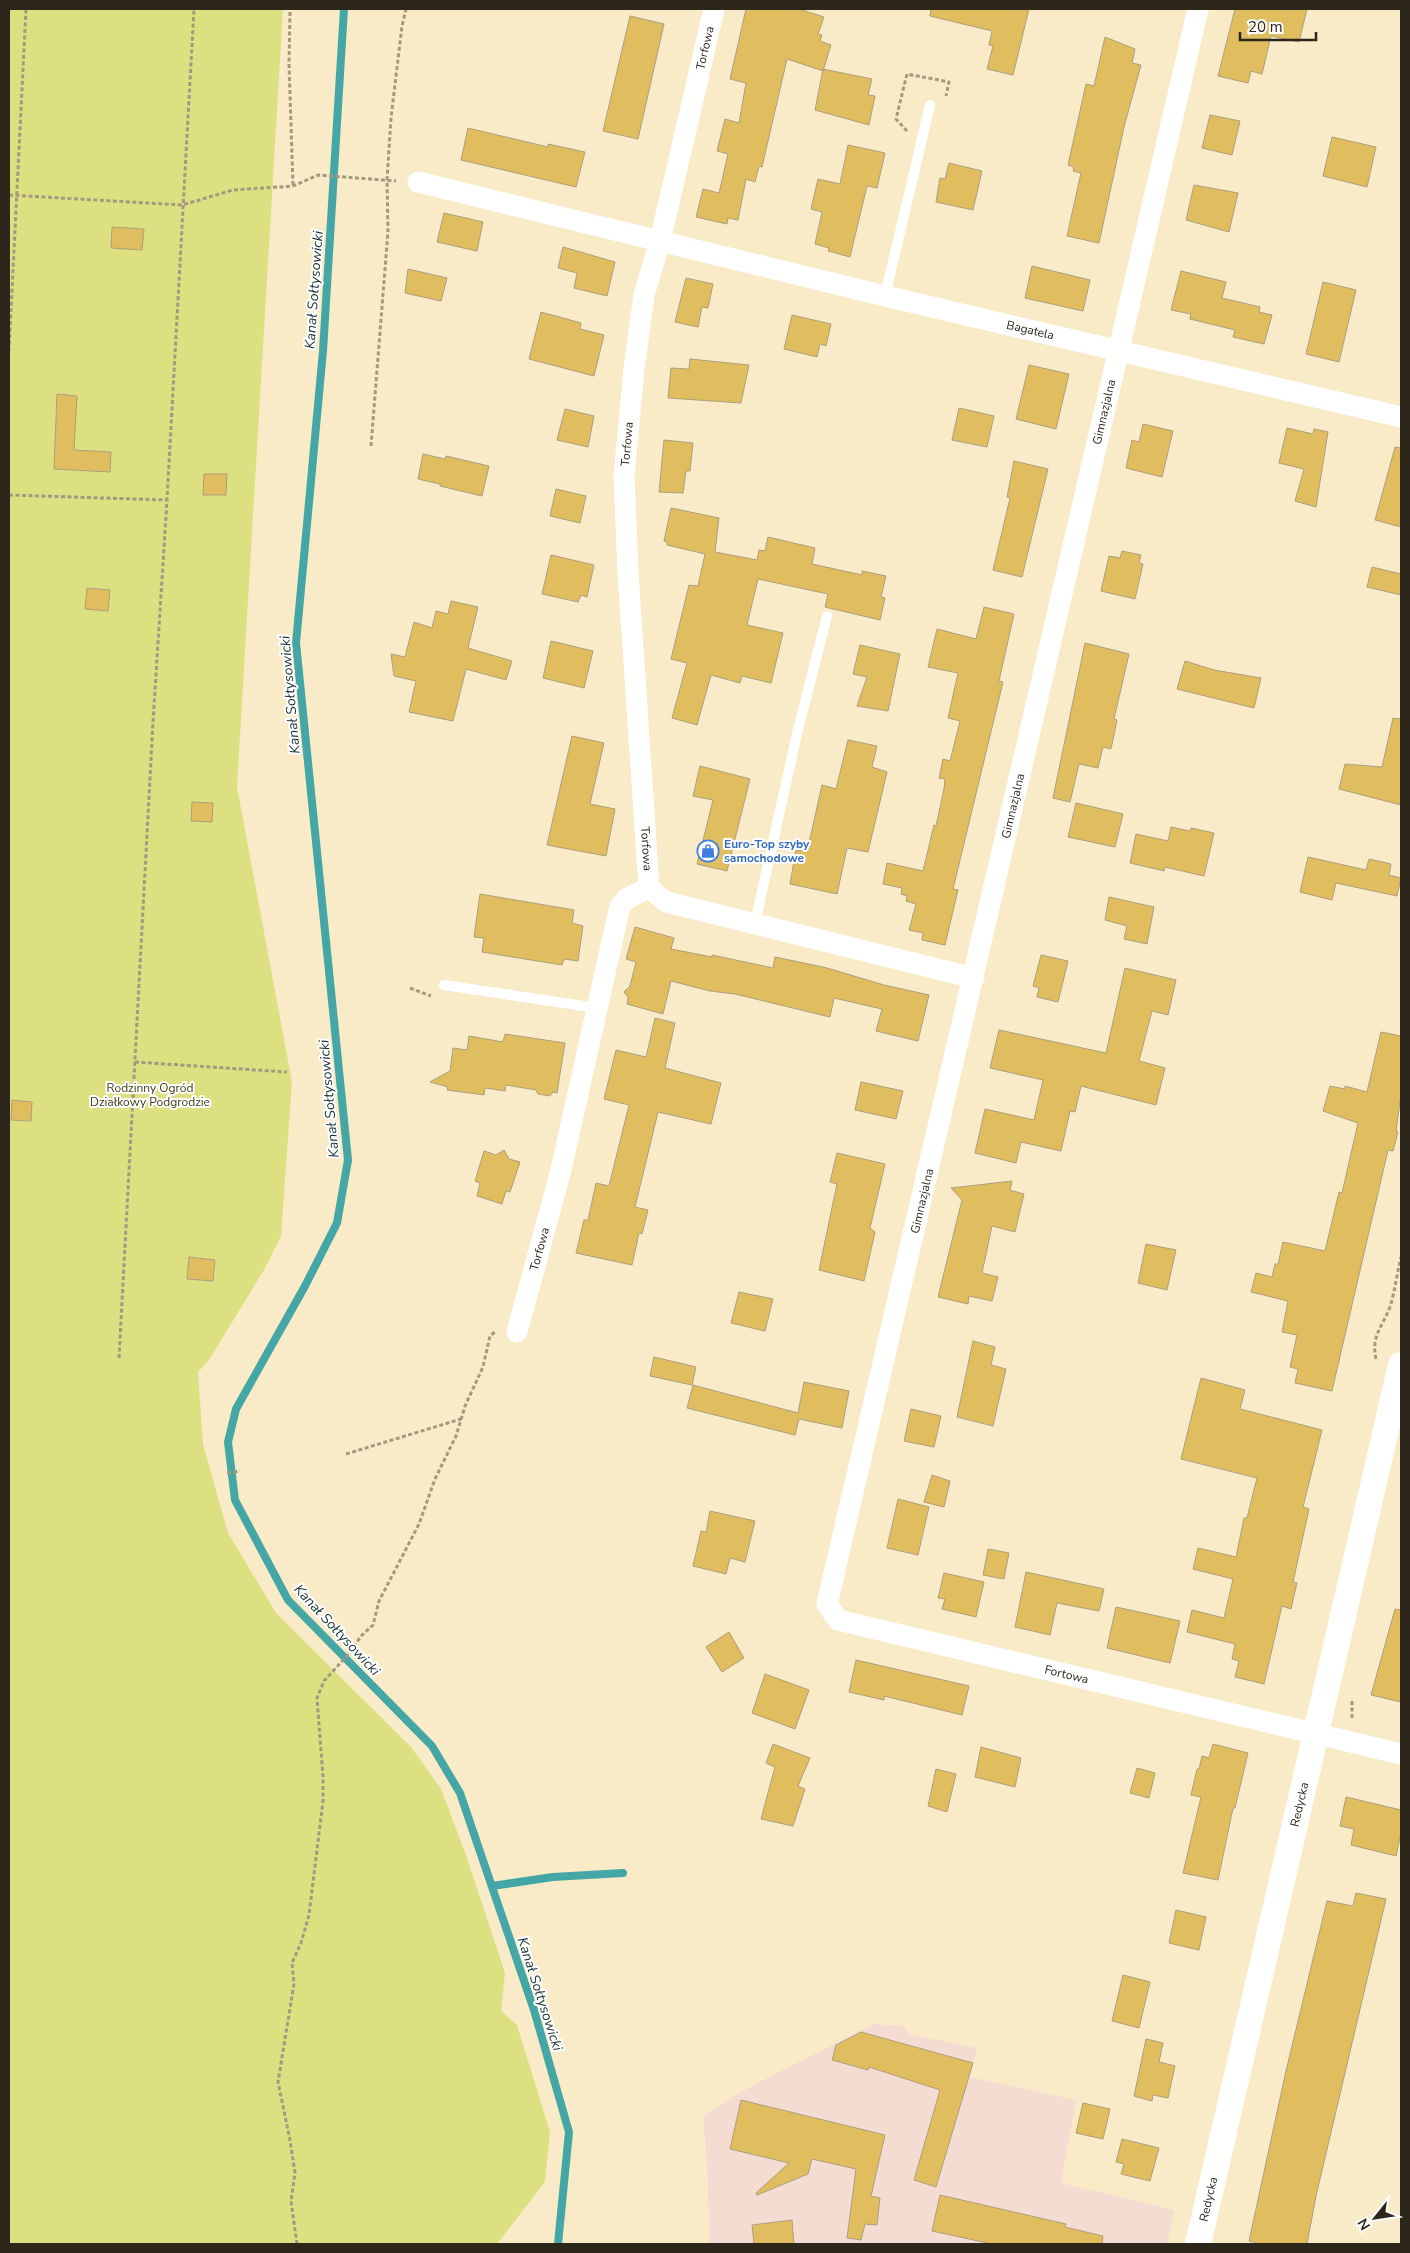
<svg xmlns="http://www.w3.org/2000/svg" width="1410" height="2253" viewBox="0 0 1410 2253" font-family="'Nunito Sans',sans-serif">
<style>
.industrial{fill:#f5dcd3}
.green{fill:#dde081}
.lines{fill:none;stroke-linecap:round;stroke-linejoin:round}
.stream{stroke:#44a6a5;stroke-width:8}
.building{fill:#e0bd5f;stroke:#ad9f7e}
.path{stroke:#a49980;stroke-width:3;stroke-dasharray:4 2.5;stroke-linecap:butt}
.service{stroke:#fff;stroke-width:10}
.minor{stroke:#fff;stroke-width:21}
.tertiary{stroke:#fff;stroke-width:26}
.labels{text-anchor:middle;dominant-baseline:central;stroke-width:4;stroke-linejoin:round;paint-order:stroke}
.street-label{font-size:12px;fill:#2c271a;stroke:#fff}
.shop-label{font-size:12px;font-weight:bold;fill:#366cbe;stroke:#fff;text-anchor:start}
.park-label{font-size:12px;fill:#3d3e16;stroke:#fff}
.water-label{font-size:14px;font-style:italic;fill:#203839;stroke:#fff}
</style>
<rect width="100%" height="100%" fill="#f9ebc8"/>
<!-- industrial -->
<path class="industrial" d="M 873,2024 L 903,2026 L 909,2034 L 977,2048 L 970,2077 L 1076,2100 L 1061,2183 L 1174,2210 L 1167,2244 L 709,2244 L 708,2180 L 703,2116 L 748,2088 Z"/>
<!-- green -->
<path class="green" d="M 9,9 L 283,9 L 237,787 L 292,1082 L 281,1236 L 264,1270 L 209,1360 L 198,1372 L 203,1444 L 228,1533 L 276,1613 L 411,1747 L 441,1789 L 466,1855 L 505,1973 L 501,2011 L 517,2025 L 550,2132 L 545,2182 L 497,2244 L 9,2244 Z"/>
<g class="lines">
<!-- stream -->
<path class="stream" d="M 344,9 L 323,351 L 296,643 L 348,1160 L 337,1223 L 305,1286 L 236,1409 L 228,1442 L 235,1500 L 288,1600 L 432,1746 L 460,1793 L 534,2010 L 569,2132 L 558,2244
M 492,1886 L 553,1877 L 623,1873"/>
</g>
<!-- building -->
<path class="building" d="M 746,9 L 799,9 L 824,17 L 818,34 L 822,35 L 820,41 L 831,45 L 823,71 L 787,59 L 762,167 L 759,166 L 755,182 L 746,179 L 738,220 L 728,218 L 727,224 L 696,217 L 703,189 L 719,193 L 728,154 L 717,151 L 725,119 L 739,123 L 746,83 L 730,79 Z
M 931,9 L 1029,9 L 1013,75 L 987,69 L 993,46 L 989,45 L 992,31 L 930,16 Z
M 1235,9 L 1307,9 L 1299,42 L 1271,36 L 1262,74 L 1251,71 L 1248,83 L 1218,76 Z
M 630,16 L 664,24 L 638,139 L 603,131 Z
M 1105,37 L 1135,49 L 1132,63 L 1141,65 L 1124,127 L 1099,243 L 1067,236 L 1081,173 L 1073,171 L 1074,167 L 1068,165 L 1086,84 L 1094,86 Z
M 823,69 L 872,79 L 868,95 L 875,96 L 869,125 L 815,110 Z
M 1210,115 L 1240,121 L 1232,155 L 1202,148 Z
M 468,128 L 548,147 L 548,144 L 585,152 L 576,187 L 461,160 Z
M 1332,137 L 1376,147 L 1367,187 L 1323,176 Z
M 848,145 L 885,153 L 877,188 L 867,186 L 850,257 L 828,251 L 829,248 L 815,244 L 822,212 L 811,209 L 818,179 L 840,184 Z
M 949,163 L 982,171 L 973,210 L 936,202 L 940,178 L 945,179 Z
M 1194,185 L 1238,193 L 1229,232 L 1186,220 Z
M 444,213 L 483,222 L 477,251 L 437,242 Z
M 112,227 L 144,229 L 142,250 L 111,248 Z
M 563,247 L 615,262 L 607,296 L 574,288 L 577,273 L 558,268 Z
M 1032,266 L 1090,280 L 1083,311 L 1025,298 Z
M 408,269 L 447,278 L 441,301 L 405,293 Z
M 1181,271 L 1226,282 L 1222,298 L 1260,307 L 1259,312 L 1272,315 L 1264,344 L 1233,337 L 1235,330 L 1190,319 L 1191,314 L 1171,310 Z
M 686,278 L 713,284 L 708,308 L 702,307 L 698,327 L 675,322 Z
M 1323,282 L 1356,290 L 1339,362 L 1306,354 Z
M 541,312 L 581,323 L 580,329 L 604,335 L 594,376 L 529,359 Z
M 792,315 L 831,324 L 826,346 L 820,344 L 817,357 L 784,349 Z
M 690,359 L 749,365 L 741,403 L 668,398 L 671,368 L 689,369 Z
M 1029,365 L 1069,374 L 1056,429 L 1016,419 Z
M 57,394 L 77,396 L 74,450 L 111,452 L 110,472 L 54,469 Z
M 959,408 L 994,416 L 987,447 L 952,440 Z
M 565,409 L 594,416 L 588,447 L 557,440 Z
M 1143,424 L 1173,431 L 1162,477 L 1126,468 L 1132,440 L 1139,442 Z
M 1287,428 L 1313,434 L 1314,429 L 1328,432 L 1316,507 L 1295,501 L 1304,469 L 1279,463 Z
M 664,440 L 693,443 L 690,471 L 686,471 L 683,493 L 659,492 Z
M 1395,447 L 1401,448 L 1401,527 L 1375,520 Z
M 423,454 L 445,459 L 446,456 L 489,466 L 482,496 L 440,486 L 440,484 L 418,479 Z
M 1014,461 L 1048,469 L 1022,577 L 993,570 L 1010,498 L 1007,497 Z
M 204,474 L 227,474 L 226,495 L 203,495 Z
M 556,489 L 586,496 L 580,523 L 550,516 Z
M 671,508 L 719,518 L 715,552 L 757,560 L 759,550 L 765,551 L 768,537 L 815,548 L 812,564 L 862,575 L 862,571 L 886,576 L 881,597 L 885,598 L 880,620 L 825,607 L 828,594 L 758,579 L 747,625 L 783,633 L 771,683 L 742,676 L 740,683 L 711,675 L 697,725 L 672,718 L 687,663 L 671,659 L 689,585 L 698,586 L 705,554 L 667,545 L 667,542 L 664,541 Z
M 1122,551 L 1141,555 L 1139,563 L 1143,564 L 1135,599 L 1101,591 L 1109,556 L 1120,558 Z
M 551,555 L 594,565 L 587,597 L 581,595 L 578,602 L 542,594 Z
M 1372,567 L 1401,574 L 1401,595 L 1367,587 Z
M 87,588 L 110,590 L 108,611 L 85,609 Z
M 451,601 L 478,607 L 468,648 L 512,661 L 506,680 L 466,669 L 453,721 L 409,712 L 416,681 L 394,676 L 391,654 L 405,657 L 414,622 L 432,628 L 436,611 L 448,614 Z
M 984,607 L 1014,614 L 999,681 L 1003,682 L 953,889 L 958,890 L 945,945 L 922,940 L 923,933 L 909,930 L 916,904 L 906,901 L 907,896 L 901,894 L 902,888 L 883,884 L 887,863 L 923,871 L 934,825 L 936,826 L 944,789 L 945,779 L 939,778 L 943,759 L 950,761 L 960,721 L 948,718 L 958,673 L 928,667 L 937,629 L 976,639 Z
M 551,641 L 593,651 L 584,688 L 543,678 Z
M 1085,643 L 1129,654 L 1114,719 L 1117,720 L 1111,749 L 1103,747 L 1098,768 L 1079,764 L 1070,802 L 1053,798 Z
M 860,645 L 900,654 L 888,711 L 857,706 L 867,677 L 853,674 Z
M 1185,661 L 1214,670 L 1261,678 L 1254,708 L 1177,689 Z
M 1393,718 L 1401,719 L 1401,805 L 1339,789 L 1345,764 L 1382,767 Z
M 572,736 L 604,743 L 590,804 L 615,809 L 606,856 L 547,845 Z
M 848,740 L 877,746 L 872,767 L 887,772 L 868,852 L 847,848 L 837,894 L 790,884 L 796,850 L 807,852 L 822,785 L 836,789 Z
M 700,766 L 750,779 L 727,871 L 697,864 L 713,800 L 693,796 Z
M 192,802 L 213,803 L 212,822 L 191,821 Z
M 1076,803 L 1123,814 L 1115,847 L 1068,837 Z
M 1171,827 L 1190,831 L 1191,828 L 1214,833 L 1204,876 L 1165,867 L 1164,871 L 1130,863 L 1136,834 L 1168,841 Z
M 1308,857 L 1366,870 L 1369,859 L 1391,864 L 1389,875 L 1401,878 L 1397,896 L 1336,883 L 1332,900 L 1300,892 Z
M 480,894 L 574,910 L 572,923 L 583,926 L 578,961 L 564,959 L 562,965 L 482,952 L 484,938 L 474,937 Z
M 1109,897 L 1154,907 L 1147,944 L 1124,939 L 1127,926 L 1105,920 Z
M 635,927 L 674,938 L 671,949 L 712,957 L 712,955 L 773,968 L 775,957 L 827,968 L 884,985 L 929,995 L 918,1041 L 876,1031 L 882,1009 L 834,998 L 830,1017 L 735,994 L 710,991 L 671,981 L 663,1014 L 627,1004 L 628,997 L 624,992 L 630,986 L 636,962 L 626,959 Z
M 1041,955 L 1068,961 L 1058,1002 L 1037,997 L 1039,988 L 1033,986 Z
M 1125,968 L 1176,980 L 1168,1015 L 1152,1011 L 1139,1061 L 1165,1068 L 1156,1105 L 1081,1086 L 1075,1112 L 1070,1111 L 1061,1151 L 1021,1142 L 1016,1163 L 975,1153 L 985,1109 L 1034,1120 L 1043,1080 L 990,1068 L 999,1030 L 1106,1053 Z
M 655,1018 L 675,1023 L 665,1068 L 721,1083 L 711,1124 L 658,1112 L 635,1207 L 648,1210 L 642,1234 L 639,1233 L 632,1265 L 576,1253 L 584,1220 L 588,1220 L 596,1183 L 609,1186 L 629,1105 L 604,1099 L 616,1050 L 646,1057 Z
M 1381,1032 L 1401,1036 L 1401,1094 L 1396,1131 L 1398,1132 L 1393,1151 L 1388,1150 L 1332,1391 L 1295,1383 L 1298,1369 L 1290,1367 L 1297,1335 L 1282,1332 L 1288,1301 L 1251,1292 L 1256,1273 L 1272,1277 L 1275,1264 L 1278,1264 L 1283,1242 L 1325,1251 L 1339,1192 L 1342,1193 L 1358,1123 L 1323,1111 L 1330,1086 L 1345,1089 L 1345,1086 L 1367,1092 Z
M 505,1034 L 565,1043 L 557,1093 L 553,1092 L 550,1096 L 538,1094 L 536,1090 L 506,1085 L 505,1091 L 485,1088 L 484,1095 L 447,1090 L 448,1087 L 430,1082 L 450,1071 L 453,1048 L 467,1050 L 469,1036 L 503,1042 Z
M 861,1082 L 903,1091 L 896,1119 L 855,1110 Z
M 12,1100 L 32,1102 L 31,1121 L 11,1120 Z
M 504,1150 L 509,1159 L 520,1162 L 510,1192 L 506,1191 L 502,1204 L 477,1196 L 480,1183 L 475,1181 L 484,1151 L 496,1155 Z
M 837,1153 L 885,1164 L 870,1228 L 875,1232 L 864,1281 L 819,1270 L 837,1184 L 830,1182 Z
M 1012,1181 L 1010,1190 L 1024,1194 L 1015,1232 L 992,1226 L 982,1273 L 998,1277 L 992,1301 L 969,1296 L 968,1304 L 938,1297 L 962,1200 L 951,1188 Z
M 1146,1244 L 1176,1250 L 1167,1290 L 1138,1283 Z
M 189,1257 L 215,1260 L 213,1281 L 187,1279 Z
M 739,1292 L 773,1299 L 765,1331 L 731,1323 Z
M 973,1341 L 995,1347 L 991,1365 L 1006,1369 L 993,1426 L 957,1417 Z
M 654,1357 L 696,1367 L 692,1385 L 650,1376 Z
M 1201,1378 L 1245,1390 L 1240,1409 L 1322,1430 L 1303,1507 L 1309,1509 L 1293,1582 L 1297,1583 L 1291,1609 L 1282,1606 L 1264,1684 L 1235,1677 L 1239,1661 L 1232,1659 L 1235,1644 L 1187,1632 L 1192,1610 L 1224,1618 L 1233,1579 L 1193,1569 L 1198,1548 L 1236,1557 L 1244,1518 L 1247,1518 L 1257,1478 L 1181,1459 Z
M 804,1382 L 849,1391 L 842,1428 L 799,1419 L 795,1435 L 687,1408 L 693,1385 L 798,1413 Z
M 911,1409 L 941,1416 L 934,1447 L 904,1441 Z
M 932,1475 L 950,1481 L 944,1507 L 924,1502 Z
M 898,1499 L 929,1507 L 918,1555 L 887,1548 Z
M 710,1511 L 755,1521 L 745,1562 L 730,1558 L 726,1574 L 693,1566 L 701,1531 L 706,1532 Z
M 988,1549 L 1009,1553 L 1004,1579 L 983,1575 Z
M 1026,1572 L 1104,1589 L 1099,1611 L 1057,1603 L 1050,1635 L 1015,1627 Z
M 944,1573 L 984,1582 L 976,1617 L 942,1609 L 945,1599 L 938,1598 Z
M 1116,1607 L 1180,1621 L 1170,1663 L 1107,1648 Z
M 1395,1609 L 1401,1610 L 1401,1702 L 1371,1695 Z
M 729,1632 L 744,1658 L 722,1672 L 706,1647 Z
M 856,1660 L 969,1686 L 962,1715 L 884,1696 L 884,1700 L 849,1692 Z
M 765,1674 L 809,1690 L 795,1729 L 752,1713 Z
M 773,1744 L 810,1758 L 798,1786 L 805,1789 L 793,1826 L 761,1819 L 775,1767 L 766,1763 Z
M 1213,1744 L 1248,1753 L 1235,1808 L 1233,1808 L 1218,1880 L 1183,1873 L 1201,1797 L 1191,1795 L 1197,1769 L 1199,1769 L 1202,1756 L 1209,1758 Z
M 981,1747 L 1021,1758 L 1015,1787 L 975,1777 Z
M 1137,1768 L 1155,1773 L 1149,1798 L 1130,1793 Z
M 936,1769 L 956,1774 L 947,1812 L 928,1806 Z
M 1346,1797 L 1401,1810 L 1401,1833 L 1396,1856 L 1351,1845 L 1354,1829 L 1340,1826 Z
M 1356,1893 L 1386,1899 L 1316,2196 L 1307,2244 L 1261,2244 L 1249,2241 L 1286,2071 L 1327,1901 L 1353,1906 Z
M 1176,1910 L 1206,1917 L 1199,1950 L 1169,1943 Z
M 1123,1975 L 1150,1982 L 1139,2028 L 1112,2021 Z
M 861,2032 L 973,2063 L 936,2187 L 914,2180 L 940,2090 L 869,2067 L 868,2070 L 832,2060 L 836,2045 Z
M 1146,2039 L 1163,2043 L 1159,2062 L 1175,2066 L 1168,2098 L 1153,2095 L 1152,2101 L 1134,2096 Z
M 741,2100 L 885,2135 L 871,2196 L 880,2198 L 877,2225 L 865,2224 L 861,2240 L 847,2238 L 856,2169 L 812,2159 L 808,2174 L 757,2195 L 756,2193 L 789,2163 L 730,2149 Z
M 1083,2103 L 1110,2109 L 1103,2139 L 1076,2133 Z
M 1122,2139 L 1159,2148 L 1150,2181 L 1121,2174 L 1124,2164 L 1116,2162 Z
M 940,2195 L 1066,2224 L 1065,2227 L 1103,2236 L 1102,2244 L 992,2244 L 932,2231 Z
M 792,2220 L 794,2244 L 754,2244 L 752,2225 Z"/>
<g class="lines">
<!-- path -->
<path class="path" d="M 290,12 L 289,64 L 293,186
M 907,131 L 896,119 L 907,74 L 949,82 L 946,96
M 9,195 L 182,205 L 233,190 L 293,186 L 318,175 L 396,181
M 9,351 L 26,9
M 371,446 L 388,231 L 387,180 L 391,118 L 402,26 L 406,9
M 9,495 L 167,500
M 410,988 L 431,996
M 135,1062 L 287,1072
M 119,1358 L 153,722 L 167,500 L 194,9
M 1376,1359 C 1371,1335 1382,1328 1390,1307 C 1395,1291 1397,1273 1401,1257
M 346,1454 L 461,1419
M 227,1473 L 240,1471
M 1352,1718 L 1352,1699
M 297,2244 L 291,2201 L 295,2173 L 290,2140 L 278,2082 L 294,1984 L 292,1963 L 301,1943 L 309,1915 L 323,1801 L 323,1777 L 317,1698 L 324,1681 L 346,1657 L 362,1635 L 373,1625 L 379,1601 L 419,1524 L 435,1479 L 456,1436 L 465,1406 L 483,1367 L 490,1336 L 495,1332"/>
<!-- service -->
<path class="service" d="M 885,296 L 930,105
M 755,923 L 797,734 L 827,616
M 444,985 L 597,1008"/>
<!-- minor -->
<g class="minor">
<path id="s1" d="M 714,9 L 660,241 L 644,295 L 634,369 L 624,476 L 628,573 L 649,888 L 666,902 L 974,978"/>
<path id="s2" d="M 1198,9 L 827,1604 L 838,1620 L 1401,1754"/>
<path id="s3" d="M 418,182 L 885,296 L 1401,417"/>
<path id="s4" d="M 517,1332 L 560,1174 L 620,906 L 626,899 L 649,888"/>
</g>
<!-- tertiary -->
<path class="tertiary" id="s5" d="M 1198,2244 L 1401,1365"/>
</g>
<!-- icons -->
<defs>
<g id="shop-ring" transform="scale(1.125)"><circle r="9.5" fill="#fff" stroke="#3f7fe0" stroke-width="1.5"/><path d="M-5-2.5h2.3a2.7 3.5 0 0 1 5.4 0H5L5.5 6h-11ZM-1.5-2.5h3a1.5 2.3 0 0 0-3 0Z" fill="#3f7fe0"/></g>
</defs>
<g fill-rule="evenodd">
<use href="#shop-ring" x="708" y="851"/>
</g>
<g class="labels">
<!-- street labels -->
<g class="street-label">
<text transform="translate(705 48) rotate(-77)">Torfowa</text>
<text stroke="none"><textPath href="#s3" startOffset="630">Bagatela</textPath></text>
<text transform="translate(1104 412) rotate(-77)">Gimnazjalna</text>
<text transform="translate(627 444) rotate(-85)">Torfowa</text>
<text transform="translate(1013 806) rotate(-77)">Gimnazjalna</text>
<text stroke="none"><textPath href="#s1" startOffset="850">Torfowa</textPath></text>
<text transform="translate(922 1201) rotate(-77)">Gimnazjalna</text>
<text stroke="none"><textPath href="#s4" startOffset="86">Torfowa</textPath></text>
<text stroke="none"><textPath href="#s2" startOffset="1892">Fortowa</textPath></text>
<text stroke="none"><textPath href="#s5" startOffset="451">Redycka</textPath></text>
<text stroke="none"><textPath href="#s5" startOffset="46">Redycka</textPath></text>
</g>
<!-- shop labels -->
<g class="shop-label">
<text x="724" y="844">Euro-Top szyby<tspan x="724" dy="14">samochodowe</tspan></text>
</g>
<!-- park labels -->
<g class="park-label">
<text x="150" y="1088">Rodzinny Ogród<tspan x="150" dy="14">Działkowy Podgrodzie</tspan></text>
</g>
<!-- water labels -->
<g class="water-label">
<text transform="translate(314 290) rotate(-86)">Kanał Sołtysowicki</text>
<text transform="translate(290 695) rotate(-95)">Kanał Sołtysowicki</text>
<text transform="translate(329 1099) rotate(-95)">Kanał Sołtysowicki</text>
<text transform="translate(337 1630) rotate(47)">Kanał Sołtysowicki</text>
<text transform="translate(540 1994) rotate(72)">Kanał Sołtysowicki</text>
</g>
</g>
<!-- border -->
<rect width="1410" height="2253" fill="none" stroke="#2c271a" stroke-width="20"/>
<!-- north arrow -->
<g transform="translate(1375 2218) rotate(240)" stroke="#ffffff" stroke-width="4" paint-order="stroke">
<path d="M0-4L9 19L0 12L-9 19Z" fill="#2c271a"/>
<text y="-8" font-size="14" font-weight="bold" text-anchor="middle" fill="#2c271a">N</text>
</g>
<!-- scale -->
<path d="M1240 32v8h76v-8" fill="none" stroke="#2c271a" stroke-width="2.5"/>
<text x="1248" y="32" font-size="15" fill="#2c271a" stroke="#ffffff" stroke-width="4" paint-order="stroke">20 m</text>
</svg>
